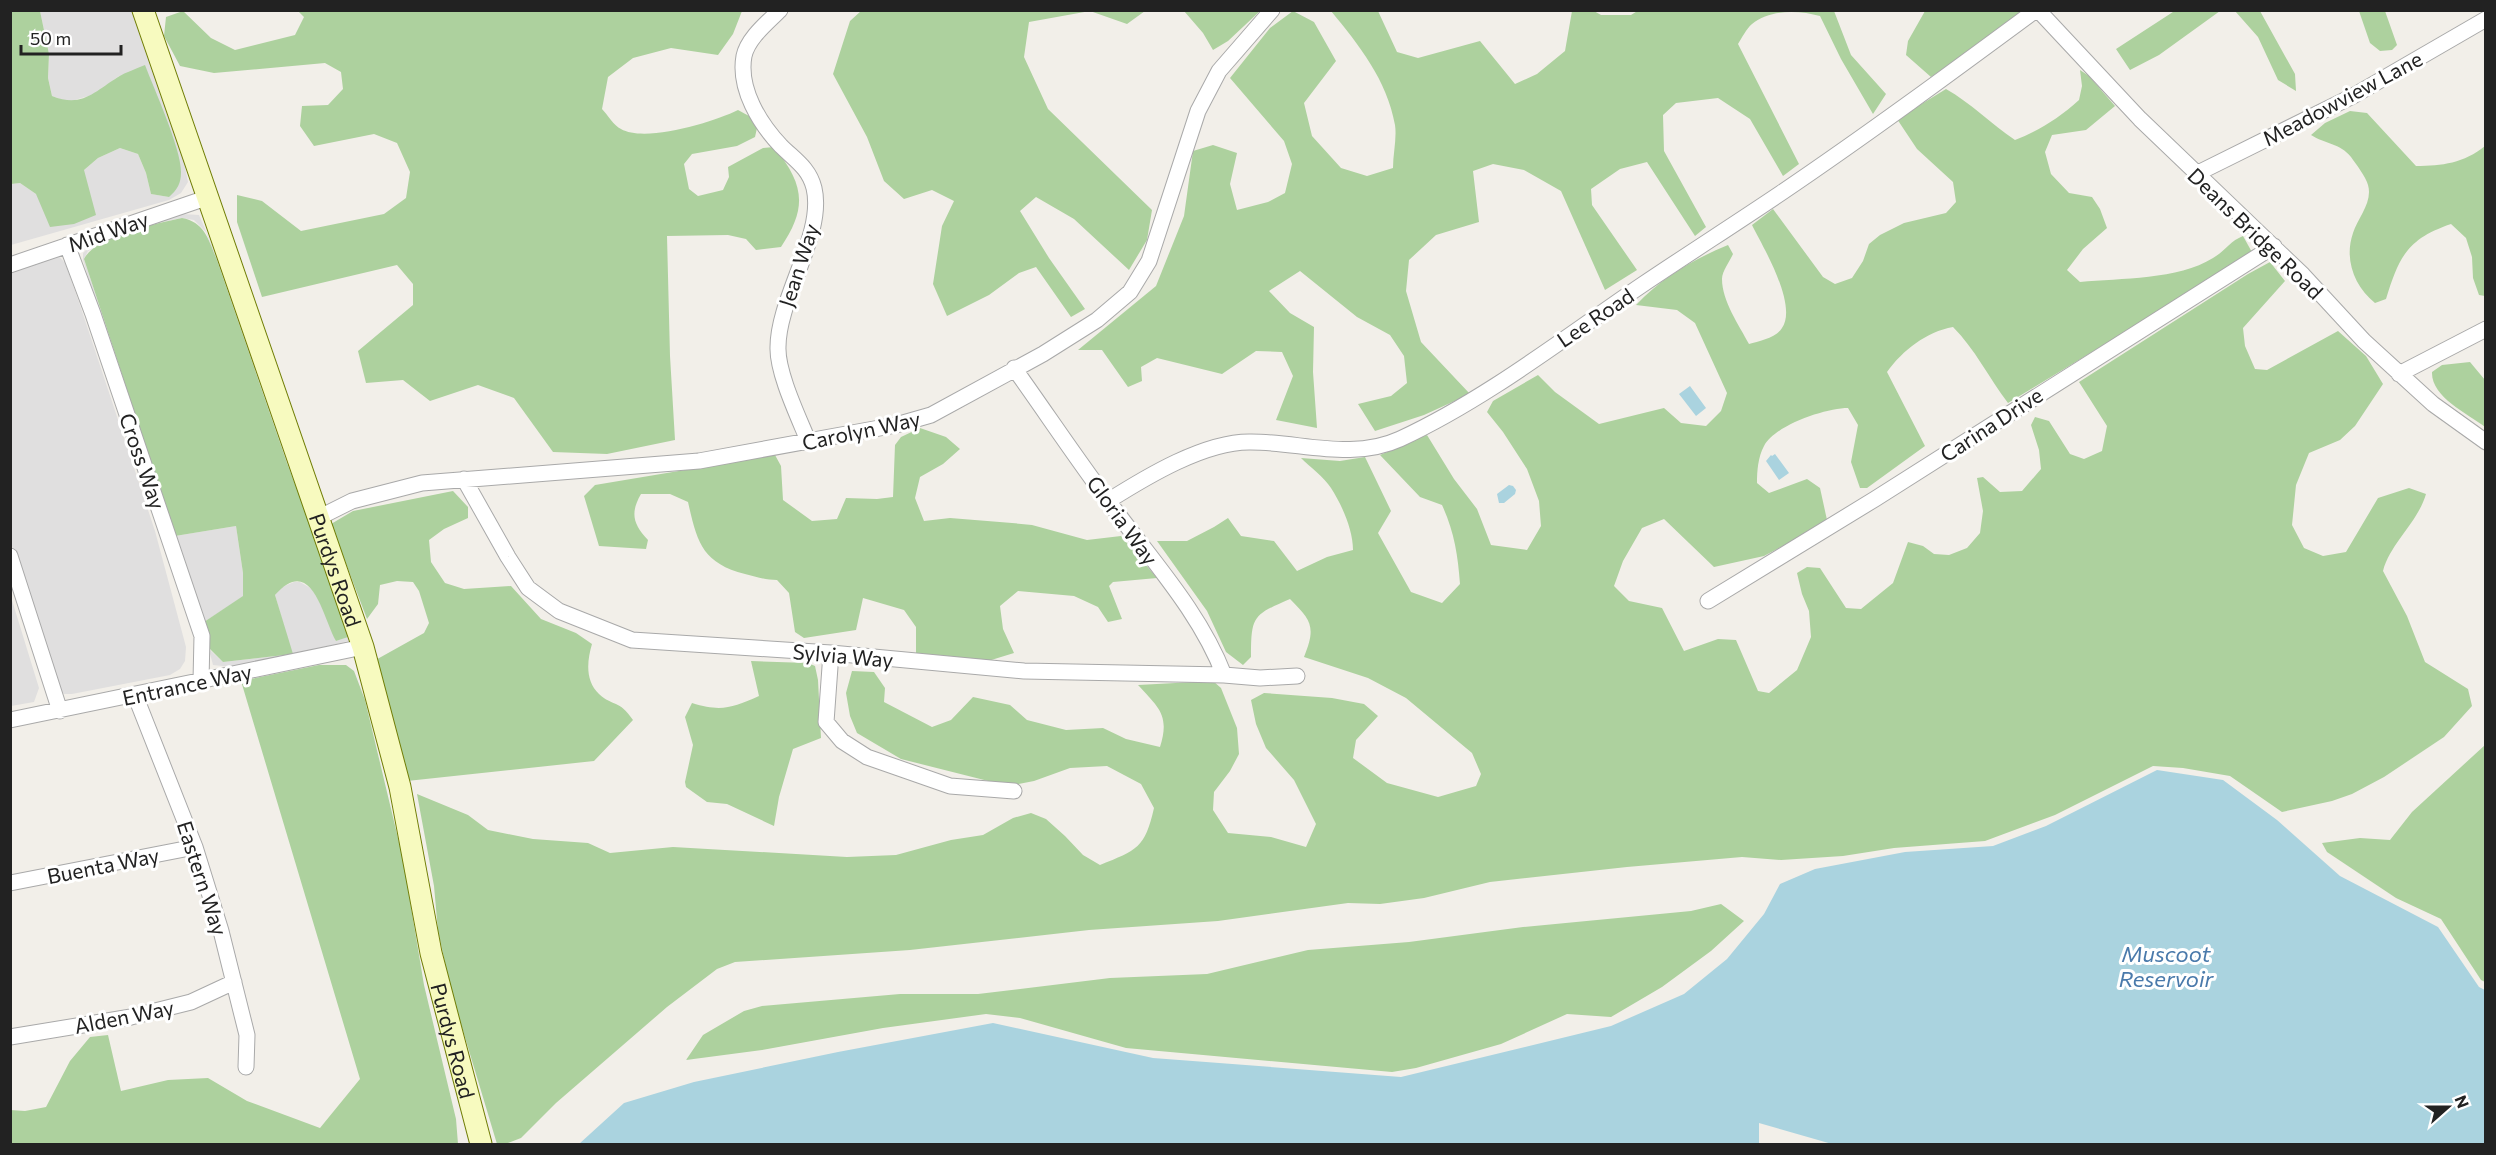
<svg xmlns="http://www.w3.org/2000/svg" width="2496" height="1155" viewBox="0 0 2496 1155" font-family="Commissioner,sans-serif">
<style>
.residential{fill:#e0dfdf;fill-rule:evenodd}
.forest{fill:#add19e}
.water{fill:#aad3df}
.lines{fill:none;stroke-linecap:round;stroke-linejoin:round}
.street-casing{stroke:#a9a9a9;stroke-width:17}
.secondary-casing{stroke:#707d05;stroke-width:23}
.street{stroke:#fff;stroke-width:15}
.secondary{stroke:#f7fabf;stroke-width:21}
.labels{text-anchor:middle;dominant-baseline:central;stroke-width:6;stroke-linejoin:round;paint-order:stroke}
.street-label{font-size:21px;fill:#222;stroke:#fff}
.water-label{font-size:22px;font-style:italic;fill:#4a7aab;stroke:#fff}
</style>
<rect width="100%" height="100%" fill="#f2efe9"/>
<!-- residential -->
<path class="residential" d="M 40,11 L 132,11 L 183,157 L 188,182 L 181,193 L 169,200 L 11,245 L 11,184 L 20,183 L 36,194 L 84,170 L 98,158 L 120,148 L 138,154 L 146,173 L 151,194 L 169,197 L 119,76 L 95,94 L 68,102 L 52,96 L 48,78 L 49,54 Z
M 183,214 L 199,215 L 219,261 L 289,463 L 337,592 L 351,640 L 306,653 L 231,667 L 213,665 L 203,627 L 121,386 L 83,260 L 83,253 L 92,244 L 144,223 ZM 182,218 L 194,220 L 206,232 L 217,260 L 287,463 L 333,585 L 347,637 L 336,641 L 323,608 L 312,589 L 300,582 L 294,582 L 282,587 L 275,595 L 292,654 L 223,662 L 210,650 L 204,622 L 243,597 L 243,573 L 236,526 L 175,536 L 84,259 L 88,251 L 107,241 L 162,222 Z
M 57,254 L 65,263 L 79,302 L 155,531 L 186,647 L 185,661 L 180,669 L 170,675 L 72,694 L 64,694 L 59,689 L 11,543 L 10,269 Z
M 11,597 L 39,688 L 34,702 L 11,706 Z"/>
<!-- forest -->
<path class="forest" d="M 1639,10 L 1834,11 L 1851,55 L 1886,94 L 1873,114 L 1841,59 L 1820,16 C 1799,10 1770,9 1752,24 C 1746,29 1742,38 1738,44 L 1799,164 L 1783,176 L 1750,119 L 1718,98 L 1676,103 L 1663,115 L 1664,151 L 1706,227 L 1695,236 L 1647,162 L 1620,169 L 1591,189 L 1592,205 L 1637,270 L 1605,290 L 1561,191 L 1524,170 L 1493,164 L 1473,171 L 1479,222 L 1436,235 L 1409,260 L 1406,291 L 1421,342 L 1470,394 L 1424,415 L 1375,431 L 1358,404 L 1391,396 L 1407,383 L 1404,356 L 1390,335 L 1357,317 L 1300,271 L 1269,291 L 1290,313 L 1314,327 L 1313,372 L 1317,428 L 1276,420 L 1293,376 L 1282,352 L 1256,351 L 1222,374 L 1157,358 L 1141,367 L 1142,381 L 1128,387 L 1102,350 L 1078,350 L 1156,286 L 1184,216 L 1193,151 L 1213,145 L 1237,153 L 1230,184 L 1237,210 L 1268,202 L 1285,193 L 1292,164 L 1284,141 L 1230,78 L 1270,28 L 1293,11 L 1314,22 L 1336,61 L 1304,103 L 1312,136 L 1341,168 L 1367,176 L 1393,168 C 1393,154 1397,138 1395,125 C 1387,80 1359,45 1331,11 L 1378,11 L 1397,52 L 1418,58 L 1480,41 L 1515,84 L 1537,74 L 1565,51 L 1572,11 L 1594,11 L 1601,15 L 1631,15 Z
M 2176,10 L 2220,11 L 2159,55 L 2130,70 L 2116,49 Z
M 10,11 L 40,11 L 49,54 L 48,78 L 52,96 C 82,108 94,92 118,77 C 126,72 136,69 145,65 C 154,89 182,150 181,173 C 181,183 177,190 169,197 L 151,194 L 146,173 L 138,154 L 120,148 L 98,158 L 84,170 L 96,215 L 74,224 L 50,227 L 36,194 L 20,183 L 11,184 Z
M 183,11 L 211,38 L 235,50 L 295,35 L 304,17 L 298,11 L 742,11 L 733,34 L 718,55 L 671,48 L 633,58 L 608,77 L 602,109 C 607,114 614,126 621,129 C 645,143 714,122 738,110 L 749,116 L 757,128 L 755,137 L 737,146 L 692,154 L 684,164 L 689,189 L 698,196 L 723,190 L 729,177 L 728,167 L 763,148 L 774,147 C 804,184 808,207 781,247 L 756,250 L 746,239 L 728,235 L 667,236 L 670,356 L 675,440 L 607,454 L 553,452 L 514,398 L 478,385 L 430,401 L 403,380 L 366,383 L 358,351 L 413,305 L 413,284 L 397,265 L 262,297 L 237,222 L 237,195 L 262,201 L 301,231 L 384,214 L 406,198 L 410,172 L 397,143 L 374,134 L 314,146 L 300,126 L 302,106 L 328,105 L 343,89 L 341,72 L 325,63 L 214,73 L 180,66 L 164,36 L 166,17 Z
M 861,11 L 1145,11 L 1127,24 L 1090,11 L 1029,22 L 1024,57 L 1048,109 L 1152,210 L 1147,240 L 1129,270 L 1074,219 L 1036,197 L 1020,211 L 1049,258 L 1085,309 L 1071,317 L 1036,267 L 1019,273 L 989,295 L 947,316 L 933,284 L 942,226 L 954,201 L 932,190 L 904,199 L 884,181 L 867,137 L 833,74 L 850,21 Z
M 1184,11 L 1260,11 L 1228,41 L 1213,50 L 1203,33 Z
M 1925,11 L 2026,11 L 1931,77 L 1906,55 L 1908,41 Z
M 2235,11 L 2260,11 L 2295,74 L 2296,91 L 2278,80 L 2258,37 Z
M 2359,11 L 2385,11 L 2397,45 L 2392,50 L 2380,51 L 2370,43 Z
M 2080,70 L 2089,76 L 2115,106 L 2086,130 L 2052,135 L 2045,152 L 2051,174 L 2069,193 L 2092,197 L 2100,209 L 2107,228 L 2083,249 L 2067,270 L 2080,282 C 2121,278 2178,280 2213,258 C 2225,251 2230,241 2243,236 L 2253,254 L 2008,403 C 1989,378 1975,349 1953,327 C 1926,332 1903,350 1887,372 L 1925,446 L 1867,488 L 1860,488 L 1851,462 L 1858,425 L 1848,408 C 1826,408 1775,425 1764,446 C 1758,457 1757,471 1757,483 L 1769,493 L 1807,479 L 1820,488 L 1827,520 L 1809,532 L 1764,556 L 1714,567 L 1664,519 L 1642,528 L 1623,561 L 1614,586 L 1629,601 L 1662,608 L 1684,651 L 1718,639 L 1736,640 L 1758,691 L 1769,693 L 1797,670 L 1811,637 L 1809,611 L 1802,594 L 1797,573 L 1807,567 L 1820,568 L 1846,608 L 1861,609 L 1893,583 L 1908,542 L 1923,546 L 1934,554 L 1949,555 L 1967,548 L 1980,533 L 1983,511 L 1977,478 L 1983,477 L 2000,492 L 2022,491 L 2041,469 L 2039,450 L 2031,425 L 2035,417 L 2049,421 L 2070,454 L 2084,459 L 2102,451 L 2107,426 L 2079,382 L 2248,274 L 2270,262 L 2285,281 L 2243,328 L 2245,346 L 2255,369 L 2267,370 L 2338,331 L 2366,356 L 2383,384 L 2355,426 L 2340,440 L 2309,453 L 2296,485 L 2292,525 L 2304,548 L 2323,556 L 2346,552 L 2378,498 L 2409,488 L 2426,494 C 2417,524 2391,542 2383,571 L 2407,616 L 2425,662 L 2468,689 L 2472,706 L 2444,737 L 2384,777 L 2352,794 L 2332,801 L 2282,812 L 2230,776 L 2183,768 L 2153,766 L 2055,815 L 1985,841 L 1894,848 L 1843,856 L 1781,860 L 1742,857 L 1627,867 L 1490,882 L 1424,898 L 1380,904 L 1348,903 L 1218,921 L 1089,930 L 910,950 L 735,962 L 717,969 L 667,1007 L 556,1103 L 521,1138 L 505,1144 L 497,1144 L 452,994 L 438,931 L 434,886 L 417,794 L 468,815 L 488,830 L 533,839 L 588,843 L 610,853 L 673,847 L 847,857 L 896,855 L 951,840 L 983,835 L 1013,818 L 1031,813 L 1046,819 L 1065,836 L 1083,855 L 1100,865 C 1137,850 1145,848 1154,808 L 1141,784 L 1107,766 L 1070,768 L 1034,781 L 1008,786 L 901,759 L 857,733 L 850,716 L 846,693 L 852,671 L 874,672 L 885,688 L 884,702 L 932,727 L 951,720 L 973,697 L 1010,705 L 1027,720 L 1066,730 L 1103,728 L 1126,739 L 1160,747 C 1170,715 1159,708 1138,685 L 1213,681 L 1221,688 L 1237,728 L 1239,754 L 1230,771 L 1214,792 L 1213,810 L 1228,833 L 1271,837 L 1306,847 L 1316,824 L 1294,780 L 1266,748 L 1256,724 L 1251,700 L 1264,693 L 1332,698 L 1364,704 L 1378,716 L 1356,740 L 1353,758 L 1387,783 L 1438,797 L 1476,786 L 1481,774 L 1472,753 L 1406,698 L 1368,678 L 1304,657 C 1316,627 1312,621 1290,599 C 1253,615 1251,616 1251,657 L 1243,665 L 1226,652 L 1207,611 L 1157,541 L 1187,541 L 1214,527 L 1228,518 L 1241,536 L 1274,541 L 1297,571 L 1327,557 L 1353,550 C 1353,530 1342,505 1331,488 C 1324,477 1310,467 1301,458 L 1340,461 L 1365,457 L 1391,511 L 1378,533 L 1411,592 L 1442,603 L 1460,584 C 1458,555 1454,531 1442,505 L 1420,497 L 1380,455 L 1427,435 L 1454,479 L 1477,509 L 1491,545 L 1527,550 L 1541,526 L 1539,501 L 1527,469 L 1503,432 L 1487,412 L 1493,401 L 1538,375 L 1555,392 L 1599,424 L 1664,408 L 1681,423 L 1706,426 L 1721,411 L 1727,393 L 1695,323 L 1677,310 L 1636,305 C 1663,277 1692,260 1728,245 L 1733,254 C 1730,261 1722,271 1722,279 C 1722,301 1739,325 1749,344 C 1759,341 1776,338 1782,328 C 1798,305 1763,247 1752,225 L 1773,209 L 1823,277 L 1835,284 L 1852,278 L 1863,261 L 1869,244 L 1880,235 L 1904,223 L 1946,213 L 1956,202 L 1953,182 L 1917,149 L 1897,119 L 1946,89 C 1971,103 1991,124 2015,140 C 2040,130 2059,118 2079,100 L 2082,86 Z
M 2350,111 L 2367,113 L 2416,166 C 2442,166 2464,163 2485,146 L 2485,296 L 2479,295 L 2473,278 L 2472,257 L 2466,238 L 2451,224 C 2407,239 2399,257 2386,299 L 2375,303 C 2354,286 2344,259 2353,233 C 2358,218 2373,202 2368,185 C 2366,177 2356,164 2351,157 C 2340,143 2325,144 2311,135 L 2325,123 Z
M 182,218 C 205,222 209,241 217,260 L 287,463 L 333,585 L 348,637 L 336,641 C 323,618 312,553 275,595 L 293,654 L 223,662 L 210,649 L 204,622 L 243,596 L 243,573 L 236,526 L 175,536 L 84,259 C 95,236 158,223 182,218 Z
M 2470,362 L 2485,380 L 2485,427 C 2467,413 2431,397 2432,372 L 2442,365 Z
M 920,428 L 946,437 L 960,449 L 943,464 L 920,477 L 915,498 L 924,521 L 950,518 L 1012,523 L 1032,525 L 1087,540 L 1121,536 L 1157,578 L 1113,582 L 1109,586 L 1122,619 L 1108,622 L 1098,607 L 1074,596 L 1018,591 L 1000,606 L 1003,629 L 1014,653 L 988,661 L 916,653 L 916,627 L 904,610 L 863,598 L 856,630 L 804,638 L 795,632 L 789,593 L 777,580 C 766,580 756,577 745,574 C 702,563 697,542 688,502 L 670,494 L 641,494 C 630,513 633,524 648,540 L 646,549 L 599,546 L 584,496 L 595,485 L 775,455 L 781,466 L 783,500 L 812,521 L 837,519 L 846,498 L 877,499 L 893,497 L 895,445 L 901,437 Z
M 453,491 L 468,507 L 468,518 L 444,529 L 429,540 L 431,562 L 445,583 L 464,589 L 511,586 L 541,619 L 576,633 L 592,644 C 587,661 585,681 599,694 C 613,707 619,699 633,720 L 594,761 L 407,781 L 372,662 L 424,633 L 429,623 L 419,591 L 413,582 L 397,581 L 380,585 L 378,604 L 367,619 L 331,524 L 353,511 Z
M 751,661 L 808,663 L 815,666 L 818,680 L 821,738 L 793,749 L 779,797 L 774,826 L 727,804 L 707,802 L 686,787 L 685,782 L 693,745 L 685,717 L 692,703 C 721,712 732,708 759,696 Z
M 319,665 L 346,665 L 354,671 L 365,700 L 403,859 L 424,985 L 456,1119 L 458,1144 L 11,1144 L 10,1110 L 25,1111 L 46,1107 L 70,1061 L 90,1037 L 108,1035 L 121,1091 L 168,1080 L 208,1078 L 247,1101 L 320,1128 L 360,1079 L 241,681 Z
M 2485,745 L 2485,982 L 2481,980 L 2441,919 L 2396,898 L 2327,852 L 2322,843 L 2360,838 L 2390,840 L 2412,812 Z
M 1721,904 L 1744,921 L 1711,951 L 1662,987 L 1611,1017 L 1567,1014 L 1501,1044 L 1416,1068 L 1392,1072 L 1126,1048 L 1020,1018 L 986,1014 L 883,1028 L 762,1050 L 686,1060 L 703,1035 L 744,1011 L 762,1006 L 900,994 L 978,994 L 1110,978 L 1207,974 L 1308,950 L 1409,942 L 1523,927 L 1691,911 Z"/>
<!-- water -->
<path class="water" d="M 1690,386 L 1706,408 L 1696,416 L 1679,394 Z
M 1775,454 L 1789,473 L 1779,480 L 1766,461 L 1771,455 L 1772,456 Z
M 1509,485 L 1513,486 L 1516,490 L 1515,494 L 1504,503 L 1499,503 L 1497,494 Z
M 2157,770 L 2223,780 L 2277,820 L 2340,876 L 2438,927 L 2479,987 L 2485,990 L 2485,1144 L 1832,1144 L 1759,1123 L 1759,1144 L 579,1144 L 624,1103 L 694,1082 L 838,1052 L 993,1023 L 1153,1058 L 1401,1077 L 1611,1026 L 1684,994 L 1727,959 L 1764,914 L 1780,884 L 1815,869 L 1905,852 L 1993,846 L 2046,826 Z"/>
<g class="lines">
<!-- street casing -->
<g class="street-casing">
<path id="street" d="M 780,10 C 767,23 748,38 744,56 C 738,89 760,124 781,146 C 795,160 809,168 814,188 C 825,234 778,298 778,347 C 777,373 799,418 809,443
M 2038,10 L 2140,119 L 2303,275 L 2364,341 L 2433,404 L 2486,442
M 2196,174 L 2353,96 L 2486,19
M 67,245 L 93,314 L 202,636 L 201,681
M 10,265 L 206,198
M 1014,368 C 1049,417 1082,467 1118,514 C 1156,565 1201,615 1224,675
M 2399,374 L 2486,329
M 464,479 L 508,557 L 528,588 L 559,611 L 632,640 L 831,653 L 1024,671 L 1224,675 L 1260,678 L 1297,676
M 1108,501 C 1146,477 1205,441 1251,442 C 1301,442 1352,461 1400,439 C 1486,399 1564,338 1642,285 C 1688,254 1735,224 1781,193 C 1868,134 1952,72 2036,10
M 318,518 L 352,501 L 422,483 L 699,461 L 896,425 L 931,415 L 1043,354 L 1097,320 L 1130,292 L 1149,261 L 1198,111 L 1219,71 L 1272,10
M 10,556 L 60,711
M 1708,601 L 1875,499 L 2274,246
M 831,653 L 826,722 L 842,741 L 867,757 L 950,786 L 1014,791
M 135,695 L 195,847 L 221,931 L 247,1035 L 246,1067
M 10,720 L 363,647
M 10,883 L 195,847
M 10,1037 L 131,1017 L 191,1002 L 234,982"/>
</g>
<!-- secondary casing -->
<g class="secondary-casing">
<g id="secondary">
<path id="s1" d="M 143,10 L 363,647 L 400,787 L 431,953 L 481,1144"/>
</g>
</g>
<!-- street -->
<use href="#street" class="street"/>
<!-- secondary -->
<use href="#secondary" class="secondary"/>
</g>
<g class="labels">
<!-- street labels -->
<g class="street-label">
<text transform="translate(2342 98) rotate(-28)">Meadowview Lane</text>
<text transform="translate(108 231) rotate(-19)">Mid Way</text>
<text transform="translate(2256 233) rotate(44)">Deans Bridge Road</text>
<text transform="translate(798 265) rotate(-72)">Jean Way</text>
<text transform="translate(1595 317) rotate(-34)">Lee Road</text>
<text transform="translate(1991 424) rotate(-33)">Carina Drive</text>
<text transform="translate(861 430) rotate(-12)">Carolyn Way</text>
<text transform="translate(143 461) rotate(71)">Cross Way</text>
<text transform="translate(1123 520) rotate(54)">Gloria Way</text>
<text stroke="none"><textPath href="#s1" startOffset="592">Purdys Road</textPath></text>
<text transform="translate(843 655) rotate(5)">Sylvia Way</text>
<text transform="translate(187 684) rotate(-12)">Entrance Way</text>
<text transform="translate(103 865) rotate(-11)">Buenta Way</text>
<text transform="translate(203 878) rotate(72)">Eastern Way</text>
<text transform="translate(124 1016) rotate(-11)">Alden Way</text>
<text stroke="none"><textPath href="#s1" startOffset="1078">Purdys Road</textPath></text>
</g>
<!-- water labels -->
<g class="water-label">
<text x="2166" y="953">Muscoot<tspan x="2166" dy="25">Reservoir</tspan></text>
</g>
</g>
<!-- border -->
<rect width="2496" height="1155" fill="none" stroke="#222222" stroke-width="24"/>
<!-- north arrow -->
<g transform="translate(2448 1107) rotate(69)" stroke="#ffffff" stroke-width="4.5" paint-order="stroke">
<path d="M0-4.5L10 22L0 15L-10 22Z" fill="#222222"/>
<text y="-9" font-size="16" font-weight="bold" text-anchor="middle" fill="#222222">N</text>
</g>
<!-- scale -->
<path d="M21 45v9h100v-9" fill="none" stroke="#222222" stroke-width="3"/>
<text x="30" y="45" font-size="18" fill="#222222" stroke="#ffffff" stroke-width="4.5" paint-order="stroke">50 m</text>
</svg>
